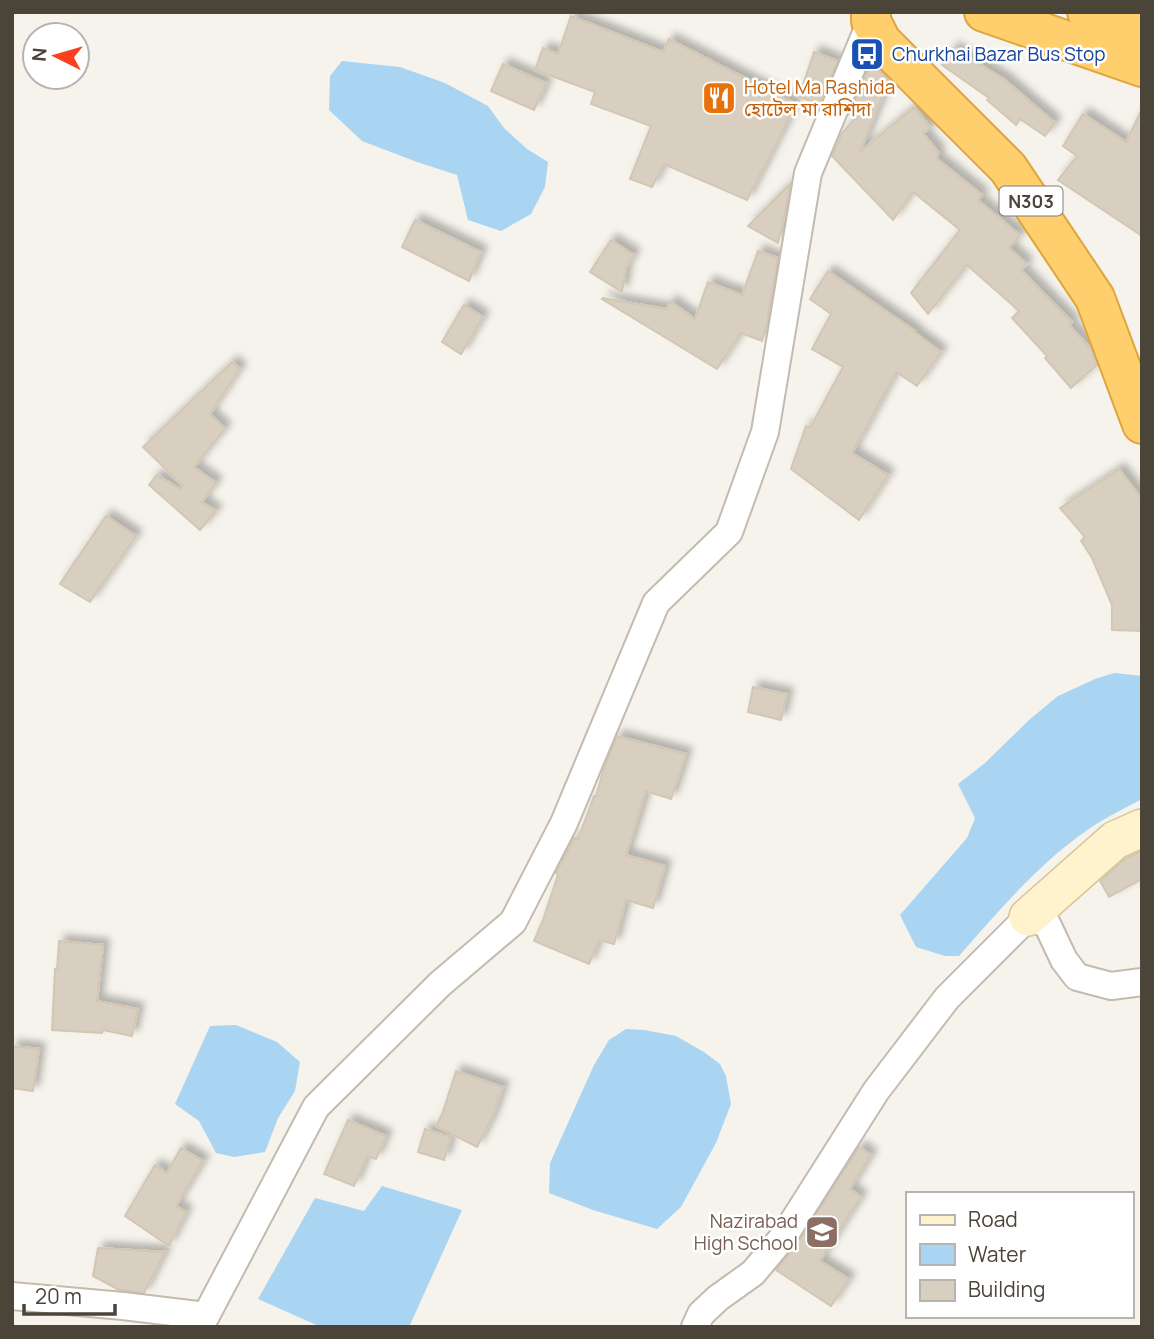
<svg xmlns="http://www.w3.org/2000/svg" width="1154" height="1339" viewBox="0 0 1154 1339" font-family="Manrope,'Noto Sans Bengali',sans-serif">
<style>
.water{fill:#a9d4f2}
.building{fill:#d8cfc1;stroke:#d3c7b4;stroke-width:2;filter:url(#shadow)}
.lines{fill:none;stroke-linecap:round;stroke-linejoin:round}
.street-casing{stroke:#c2bbae;stroke-width:30}
.secondary-casing{stroke:#d6c79b;stroke-width:40}
.highway-casing{stroke:#e0a43c;stroke-width:42}
.street{stroke:#fff;stroke-width:26}
.secondary{stroke:#fff3cd;stroke-width:37}
.highway{stroke:#ffcf6e;stroke-width:38}
.labels{text-anchor:middle;dominant-baseline:central;stroke-width:5;stroke-linejoin:round;paint-order:stroke}
.shield{fill:#fff;stroke:#817c74;stroke-width:2}
.shield-label{font-size:18px;font-weight:bold;fill:#4b4439}
.transit-label{font-size:19px;fill:#164399;stroke:#fff;text-anchor:start}
.food-label{font-size:19px;fill:#c56008;stroke:#fff;text-anchor:start}
.education-label{font-size:19px;fill:#785e54;stroke:#fff;text-anchor:end}
</style>
<defs>
<filter id="shadow"><feDropShadow dx="6" dy="-6" stdDeviation="3.5" flood-color="#0004"/></filter>
</defs>
<rect width="100%" height="100%" fill="#f6f3ec"/>
<!-- water -->
<path class="water" d="M 342,61 L 400,67 L 445,83 L 488,106 L 504,128 L 527,149 L 548,162 L 545,187 L 531,214 L 501,231 L 468,220 L 457,175 L 417,162 L 362,141 L 329,110 L 330,76 Z
M 1114,673 L 1142,676 L 1142,799 C 1123,809 1103,819 1086,831 C 1037,865 998,912 959,956 L 945,956 L 916,947 L 900,915 L 967,838 L 975,818 L 958,784 L 985,763 L 1029,720 L 1058,696 L 1095,679 Z
M 236,1025 L 277,1042 L 300,1062 L 295,1091 L 278,1118 L 265,1152 L 234,1157 L 216,1153 L 199,1121 L 175,1104 L 210,1026 Z
M 626,1029 L 644,1030 L 676,1036 L 704,1052 L 720,1064 L 726,1076 L 731,1104 L 716,1143 L 681,1207 L 657,1229 L 593,1210 L 549,1193 L 550,1163 L 594,1065 L 609,1040 Z
M 382,1186 L 462,1210 L 409,1327 L 321,1327 L 258,1299 L 315,1198 L 364,1211 Z"/>
<!-- building -->
<path class="building" d="M 571,16 L 663,52 L 669,39 L 796,104 L 747,200 L 664,164 L 652,187 L 630,179 L 651,126 L 591,104 L 595,92 L 535,70 L 543,48 L 558,54 Z
M 953,48 L 1004,79 L 1055,123 L 1045,136 L 1020,119 L 1016,125 L 987,100 L 989,98 L 942,65 Z
M 814,52 L 838,61 L 819,104 L 799,97 Z
M 871,62 L 889,80 L 860,152 L 914,107 L 931,128 L 923,133 L 939,153 L 936,158 L 982,195 L 978,200 L 1020,235 L 1009,248 L 1027,264 L 1021,270 L 1072,322 L 1069,325 L 1091,349 L 1097,365 L 1071,388 L 1045,358 L 1047,356 L 1012,318 L 1019,311 L 967,265 L 928,314 L 911,293 L 960,230 L 913,192 L 893,220 L 832,156 L 842,133 L 857,117 L 849,114 Z
M 503,64 L 546,83 L 534,110 L 491,91 Z
M 1142,109 L 1142,236 L 1058,180 L 1077,156 L 1063,146 L 1083,114 L 1126,142 Z
M 790,184 L 786,209 L 778,243 L 748,226 Z
M 415,220 L 481,252 L 469,281 L 402,247 Z
M 611,240 L 634,255 L 626,268 L 622,292 L 590,272 Z
M 758,251 L 778,258 L 767,323 L 762,341 L 741,333 L 717,369 L 602,299 L 603,298 L 667,309 L 670,301 L 695,319 L 708,282 L 742,295 Z
M 828,271 L 915,331 L 914,332 L 941,352 L 917,386 L 896,372 L 852,453 L 888,475 L 859,520 L 791,469 L 806,426 L 810,428 L 843,367 L 812,349 L 831,314 L 810,299 Z
M 464,305 L 483,317 L 461,354 L 442,342 Z
M 232,362 L 240,369 L 210,414 L 225,429 L 194,467 L 216,483 L 202,502 L 216,511 L 200,530 L 149,485 L 157,475 L 180,489 L 183,486 L 143,447 Z
M 1119,469 L 1142,499 L 1142,631 L 1112,630 L 1112,605 L 1092,558 L 1081,541 L 1085,537 L 1060,508 Z
M 106,516 L 136,536 L 90,602 L 60,584 Z
M 753,687 L 787,694 L 781,720 L 748,712 Z
M 617,736 L 686,754 L 671,799 L 646,791 L 626,855 L 665,866 L 653,908 L 626,900 L 614,944 L 599,940 L 589,964 L 534,941 L 543,920 L 558,875 L 556,873 L 574,838 L 578,839 L 594,796 L 596,797 L 603,771 Z
M 1142,851 L 1142,879 L 1109,897 L 1100,881 L 1126,858 Z
M 59,941 L 103,945 L 97,1001 L 138,1009 L 132,1036 L 103,1030 L 102,1033 L 52,1030 L 55,969 L 57,969 Z
M 12,1046 L 39,1049 L 33,1091 L 12,1088 Z
M 456,1071 L 503,1087 L 492,1118 L 477,1147 L 436,1126 L 443,1112 Z
M 348,1120 L 386,1136 L 376,1159 L 367,1156 L 354,1186 L 324,1174 Z
M 425,1129 L 451,1137 L 444,1160 L 418,1152 Z
M 859,1147 L 871,1155 L 850,1189 L 861,1197 L 820,1261 L 849,1279 L 831,1306 L 776,1270 L 797,1244 Z
M 181,1148 L 203,1161 L 176,1206 L 186,1212 L 169,1246 L 125,1216 L 155,1165 L 167,1173 Z
M 98,1248 L 165,1252 L 144,1293 L 119,1290 L 93,1276 Z"/>
<g class="lines">
<!-- street casing -->
<g class="street-casing">
<path id="street" d="M 12,1296 L 123,1306 L 206,1316
M 200,1327 L 316,1107 L 440,984 L 513,922 L 564,823 L 656,603 L 729,532 L 765,432 L 808,173 L 871,21
M 695,1327 L 701,1314 L 718,1298 L 753,1273 L 784,1236 L 876,1091 L 947,998 L 1028,917 L 1047,924 L 1064,960 L 1077,977 L 1111,986 L 1142,982"/>
</g>
<!-- secondary casing -->
<g class="secondary-casing">
<path id="secondary" d="M 1028,917 L 1115,840 L 1142,828"/>
</g>
<!-- highway casing -->
<g class="highway-casing">
<path id="highway" d="M 871,12 L 871,21 L 881,41 L 1008,168 L 1095,298 L 1142,424
M 984,12 L 1142,67
M 1087,12 L 1142,32"/>
</g>
<!-- street -->
<use href="#street" class="street"/>
<!-- secondary -->
<use href="#secondary" class="secondary"/>
<!-- highway -->
<use href="#highway" class="highway"/>
</g>
<!-- icons -->
<defs>
<g id="bus-square" transform="scale(1.75)"><rect x="-9" y="-9" width="18" height="18" rx="4" fill="#1a4fb4" stroke="#fff"/><path d="M-5-6H5V4H4V6H2V4H-2V6H-4V4H-5ZM-3.5-4V0h7V-4ZM-3.5 1.2v1.5H-2V1.2ZM2 1.2v1.5H3.5V1.2Z" fill="#fff"/></g>
<g id="restaurant-square" transform="scale(1.75)"><rect x="-9" y="-9" width="18" height="18" rx="4" fill="#e8710a" stroke="#fff"/><path d="M-5-6h1v4h1v-4h1v4h1v-4h1v5L-1.5 .5V6h-2V.5L-5-1ZM5-6V6H3V1.5H1.5Q1.5-4 5-6Z" fill="#fff"/></g>
<g id="school-square" transform="scale(1.75)"><rect x="-9" y="-9" width="18" height="18" rx="4" fill="#8d6e63" stroke="#fff"/><path d="M0-5L7-2L0 1L-7-2ZM-4 1L0 2.5L4 1V4Q0 6-4 4Z" fill="#fff"/></g>
</defs>
<g fill-rule="evenodd">
<use href="#bus-square" x="867" y="54"/>
<use href="#restaurant-square" x="719" y="98"/>
<use href="#school-square" x="822" y="1232"/>
</g>
<g class="labels">
<!-- shield labels -->
<rect class="shield" x="999.5" y="186.5" width="63" height="29" rx="5"/>
<g class="shield-label">
<text x="1031" y="201">N303</text>
</g>
<!-- transit labels -->
<g class="transit-label">
<text x="892" y="54">Churkhai Bazar Bus Stop</text>
</g>
<!-- food labels -->
<g class="food-label">
<text x="744" y="87">Hotel Ma Rashida<tspan x="744" dy="22">হোটেল মা রাশিদা</tspan></text>
</g>
<!-- education labels -->
<g class="education-label">
<text x="798" y="1221">Nazirabad<tspan x="798" dy="22">High School</tspan></text>
</g>
</g>
<!-- border -->
<rect width="1154" height="1339" fill="none" stroke="#4b4439" stroke-width="28"/>
<!-- legend -->
<rect x="906" y="1192" width="228" height="126" fill="#ffffff" stroke="#b7b4b0" stroke-width="2"/>
<rect x="920" y="1215" width="35" height="10" fill="#fff3cd" stroke="#b7b4b0" stroke-width="2"/>
<text x="968" y="1227" font-size="21" fill="#4b4439">Road</text>
<rect x="920" y="1244" width="35" height="21" fill="#a9d4f2" stroke="#b7b4b0" stroke-width="2"/>
<text x="968" y="1262" font-size="21" fill="#4b4439">Water</text>
<rect x="920" y="1280" width="35" height="21" fill="#d8cfc1" stroke="#b7b4b0" stroke-width="2"/>
<text x="968" y="1297" font-size="21" fill="#4b4439">Building</text>
<!-- north arrow -->
<g transform="translate(56 56) rotate(275)"><circle r="33" fill="#ffffff" stroke="#b7b4b0" stroke-width="2"/>
<path d="M0-5L12 26L0 18L-12 26Z" fill="#fc3f1d"/>
<text y="-10" font-size="19" font-weight="bold" text-anchor="middle" fill="#4b4439">N</text>
</g>
<!-- scale -->
<path d="M24 1304v10h91v-10" fill="none" stroke="#4b4439" stroke-width="3.5"/>
<text x="35" y="1304" font-size="21" fill="#4b4439" stroke="#ffffff" stroke-width="5" paint-order="stroke">20 m</text>
</svg>
